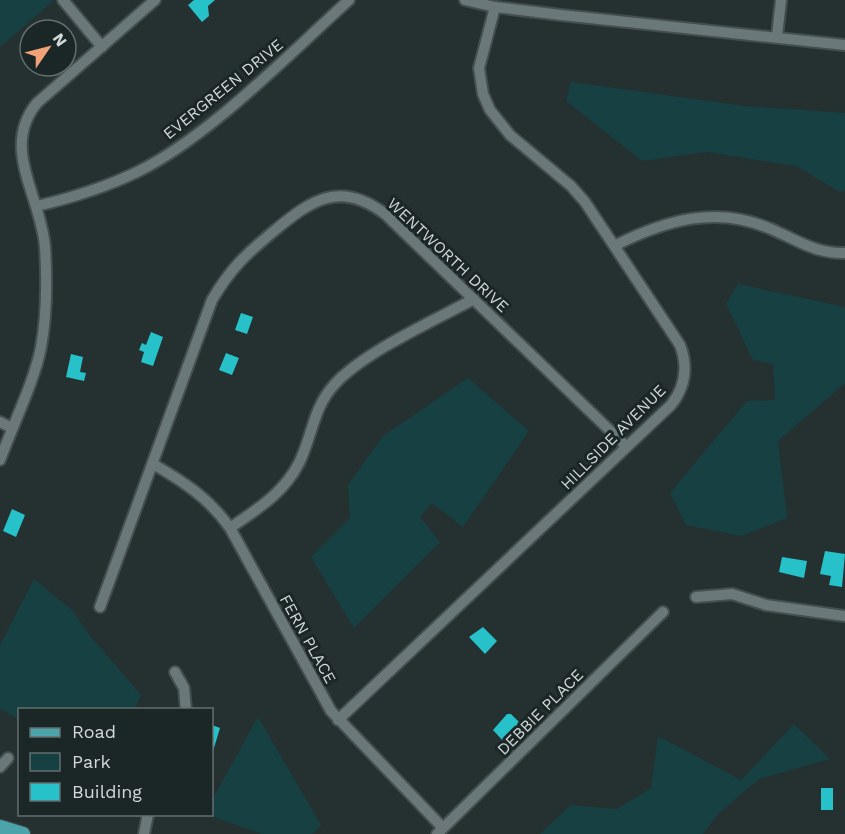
<svg xmlns="http://www.w3.org/2000/svg" width="845" height="834" viewBox="0 0 845 834" font-family="'Work Sans',sans-serif">
<style>
.green{fill:#174043}
.building{fill:#27c1c9}
.lines{fill:none;stroke-linecap:round;stroke-linejoin:round}
.minor-casing{stroke:#444e4f;stroke-width:14}
.major-casing{stroke:#444e4f;stroke-width:16}
.minor{stroke:#6b7879;stroke-width:10}
.major{stroke:#4ba4a9;stroke-width:14}
.labels{text-anchor:middle;dominant-baseline:central;stroke-width:6;stroke-linejoin:round;paint-order:stroke}
.street-label{font-size:16px;fill:#d2d9d9;stroke:#1b2627}
</style>
<rect width="100%" height="100%" fill="#253031"/>
<!-- green -->
<path class="green" d="M 0,0 L 54,0 L 0,47 Z
M 571,82 L 745,106 L 845,113 L 845,190 L 840,192 L 796,166 L 707,152 L 642,161 L 566,101 Z
M 738,284 L 845,307 L 845,383 L 778,441 L 787,518 L 741,536 L 686,525 L 670,493 L 747,401 L 775,400 L 773,364 L 753,360 L 726,304 Z
M 468,378 L 529,431 L 463,527 L 432,503 L 420,517 L 440,542 L 354,628 L 311,557 L 350,518 L 348,485 L 383,436 Z
M 34,579 L 73,611 L 90,636 L 141,695 L 135,709 L 20,710 L 19,720 L 0,708 L 0,645 Z
M 258,717 L 321,825 L 312,834 L 262,834 L 208,815 L 212,814 L 212,800 Z
M 794,724 L 830,759 L 759,779 L 719,813 L 703,834 L 540,834 L 571,805 L 617,809 L 651,788 L 658,736 L 741,780 Z"/>
<!-- building -->
<path class="building" d="M 194,0 L 215,0 L 208,6 L 209,16 L 202,22 L 188,5 Z
M 241,313 L 253,317 L 247,334 L 235,330 Z
M 151,332 L 163,337 L 153,366 L 141,362 L 144,352 L 139,350 L 142,343 L 146,345 Z
M 226,353 L 239,358 L 232,375 L 219,370 Z
M 71,354 L 83,357 L 80,372 L 86,373 L 84,381 L 66,377 Z
M 12,509 L 25,515 L 16,537 L 3,531 Z
M 825,551 L 845,554 L 842,587 L 829,585 L 831,576 L 820,574 Z
M 782,557 L 807,561 L 804,578 L 779,572 Z
M 483,627 L 497,641 L 485,654 L 469,637 Z
M 507,714 L 511,714 L 522,725 L 504,742 L 493,730 Z
M 212,725 L 220,728 L 213,751 L 212,751 Z
M 821,788 L 833,788 L 833,810 L 821,810 Z"/>
<g class="lines">
<!-- minor casing -->
<g class="minor-casing">
<path id="minor" d="M 63,0 L 102,47
M 465,0 L 495,7 L 561,15 L 845,45
M 777,36 L 781,0
M 37,206 C 71,198 106,187 137,172 C 209,137 288,55 349,0
M 616,245 C 666,220 717,205 771,229 C 797,240 816,254 845,253
M 0,422 L 12,428
M 0,460 C 12,427 35,380 41,347 C 47,315 47,280 45,247 C 41,196 0,148 37,103 L 155,0
M 153,464 C 184,482 209,498 230,528 L 331,711 L 443,828
M 230,528 C 256,510 284,493 299,463 C 312,437 313,408 334,385 C 362,353 435,320 474,299
M 696,597 L 732,594 L 766,605 L 845,616
M 100,607 L 212,300 C 231,268 245,255 274,231 C 311,200 340,180 385,214 L 626,446
M 175,672 L 184,688 L 186,710
M 338,720 L 671,405 C 686,386 688,366 680,345 L 585,202 L 571,186 L 510,135 L 490,110 L 483,94 L 479,68 L 495,7
M 0,767 L 8,758
M 144,834 L 148,814
M 437,834 L 663,612"/>
</g>
<!-- major casing -->
<g class="major-casing">
<path id="major" d="M 0,827 L 23,834"/>
</g>
<!-- minor -->
<use href="#minor" class="minor"/>
<!-- major -->
<use href="#major" class="major"/>
</g>
<g class="labels">
<!-- street labels -->
<g class="street-label">
<text transform="translate(223 89) rotate(-39)">EVERGREEN DRIVE</text>
<text transform="translate(448 255) rotate(43)">WENTWORTH DRIVE</text>
<text transform="translate(613 437) rotate(-45)">HILLSIDE AVENUE</text>
<text transform="translate(308 639) rotate(61)">FERN PLACE</text>
<text transform="translate(540 712) rotate(-45)">DEBBIE PLACE</text>
</g>
</g>
<!-- legend -->
<rect x="18" y="708" width="195" height="108" fill="#1b2627" stroke="#646e6e" stroke-width="1.5"/>
<rect x="30" y="728" width="30" height="9" fill="#4ba4a9" stroke="#646e6e" stroke-width="1.5"/>
<text x="72" y="738" font-size="18" fill="#d2d9d9">Road</text>
<rect x="30" y="753" width="30" height="18" fill="#174043" stroke="#646e6e" stroke-width="1.5"/>
<text x="72" y="768" font-size="18" fill="#d2d9d9">Park</text>
<rect x="30" y="783" width="30" height="18" fill="#27c1c9" stroke="#646e6e" stroke-width="1.5"/>
<text x="72" y="798" font-size="18" fill="#d2d9d9">Building</text>
<!-- north arrow -->
<g transform="translate(48 48) rotate(55)"><circle r="28" fill="#1b2627" stroke="#646e6e" stroke-width="1.5"/>
<path d="M0-4.5L10 22L0 15L-10 22Z" fill="#efa377"/>
<text y="-9" font-size="16" font-weight="bold" text-anchor="middle" fill="#d2d9d9">N</text>
</g>
</svg>
